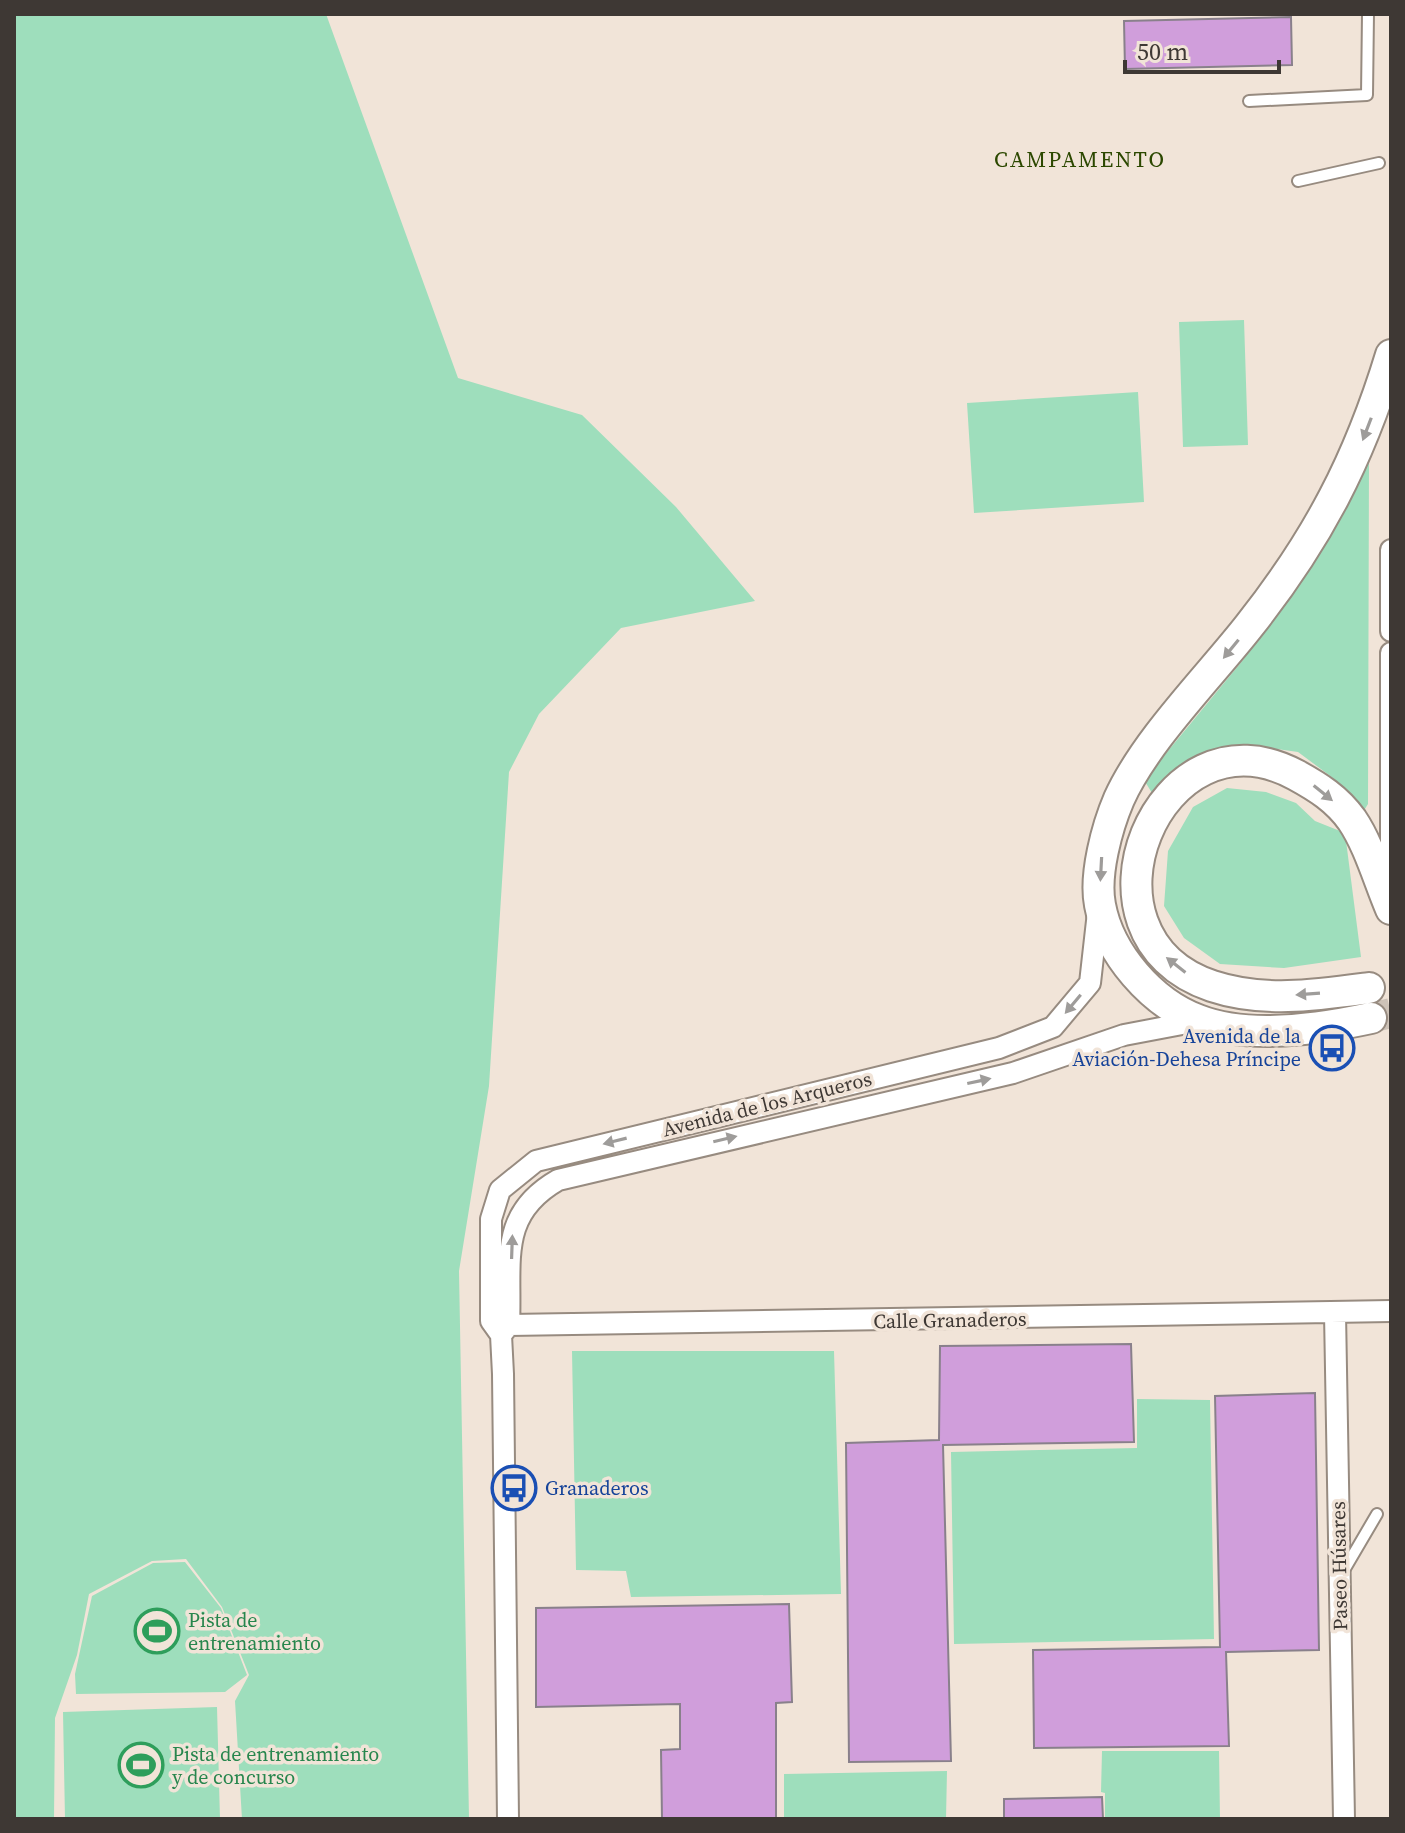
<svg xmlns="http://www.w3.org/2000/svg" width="1405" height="1833" viewBox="0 0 1405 1833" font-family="'Source Serif 4',serif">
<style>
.green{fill:#9edebc}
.building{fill:#d09edb;stroke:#89808b;stroke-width:2}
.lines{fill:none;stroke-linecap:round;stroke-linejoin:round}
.secondary-tunnel{stroke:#cdc2b7;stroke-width:30;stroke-dasharray:30 15;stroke-linecap:butt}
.lane-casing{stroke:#978b80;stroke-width:14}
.street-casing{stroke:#978b80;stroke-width:24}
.secondary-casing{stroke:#978b80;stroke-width:34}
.lane{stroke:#fff;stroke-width:10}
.street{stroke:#fff;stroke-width:20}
.secondary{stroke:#fff;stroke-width:30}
.oneway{fill:#9e9c9a}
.labels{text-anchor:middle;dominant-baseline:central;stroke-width:7;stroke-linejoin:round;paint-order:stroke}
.transit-label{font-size:20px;fill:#164399;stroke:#f1e4d8;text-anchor:end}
.street-label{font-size:20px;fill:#3e3834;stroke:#f1e4d8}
.leisure-label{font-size:20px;fill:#27864d;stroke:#f1e4d8;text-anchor:start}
.neighbourhood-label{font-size:22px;letter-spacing:2px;fill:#2c4800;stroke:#f1e4d8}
</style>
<rect width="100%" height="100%" fill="#f1e4d8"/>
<!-- green -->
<path class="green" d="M 14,14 L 326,14 L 458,378 L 582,415 L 676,507 L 755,601 L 621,628 L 539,714 L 509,772 L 489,1086 L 459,1271 L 469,1819 L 242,1819 L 235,1701 L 249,1675 L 222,1607 L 186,1559 L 152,1561 L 89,1594 L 77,1655 L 55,1718 L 54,1819 L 14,1819 Z
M 1244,320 L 1248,445 L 1183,447 L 1179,322 Z
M 1138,392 L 1144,502 L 974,513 L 967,403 Z
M 1369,460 L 1368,804 L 1363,812 L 1333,778 L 1298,752 L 1248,745 L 1197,756 L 1152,793 L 1144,780 L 1243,660 L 1295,587 Z
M 1227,788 L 1266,792 L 1296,803 L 1315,821 L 1345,833 L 1361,957 L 1284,968 L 1220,964 L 1184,938 L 1164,906 L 1168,851 L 1193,807 Z
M 572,1351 L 834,1351 L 841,1594 L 631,1597 L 626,1571 L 576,1570 Z
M 1137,1399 L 1210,1400 L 1214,1639 L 954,1644 L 951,1452 L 1137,1448 Z
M 185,1562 L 221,1608 L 247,1675 L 225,1692 L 76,1694 L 75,1674 L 92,1596 L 153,1563 Z
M 217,1707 L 220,1819 L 65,1819 L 63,1712 Z
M 1102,1751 L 1219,1751 L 1220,1819 L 1105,1819 L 1105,1793 L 1101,1792 Z
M 947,1771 L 946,1819 L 784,1819 L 784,1774 Z"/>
<!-- building -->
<path class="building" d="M 1291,17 L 1292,65 L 1125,69 L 1124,21 Z
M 1131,1344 L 1134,1442 L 943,1445 L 951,1761 L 849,1762 L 846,1443 L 939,1440 L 940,1346 Z
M 1315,1393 L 1319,1650 L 1226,1652 L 1229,1746 L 1034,1748 L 1033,1650 L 1220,1647 L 1215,1396 Z
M 789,1604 L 792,1702 L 776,1703 L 776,1819 L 662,1819 L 661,1750 L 680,1749 L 680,1704 L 536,1707 L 536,1608 Z
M 1102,1797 L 1103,1819 L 1004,1819 L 1004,1799 Z"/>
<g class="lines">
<!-- secondary-tunnel -->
<path class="secondary-tunnel" d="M 1371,1018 L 1391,1013"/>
<!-- lane casing -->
<g class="lane-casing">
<path id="lane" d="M 1249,101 L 1367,95 L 1368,14
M 1298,181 L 1379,163
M 1343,1572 L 1377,1514"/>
</g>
<!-- street casing -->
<g class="street-casing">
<path id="street" d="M 1391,550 L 1391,631
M 1391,893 L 1391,653
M 1335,1313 L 1344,1819
M 509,1325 L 1391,1311
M 501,1335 L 509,1325 C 512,1262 497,1215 558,1180 L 1013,1073 L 1124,1035 L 1198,1021
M 508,1819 L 503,1374 L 501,1335 L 491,1321 L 491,1219 L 500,1190 L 536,1161 L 999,1048 L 1053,1027 L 1090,983 L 1098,912"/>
</g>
<!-- secondary casing -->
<g class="secondary-casing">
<path id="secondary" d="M 1369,988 C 1317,995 1263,1003 1212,986 C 1062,936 1159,701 1296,775 C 1318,787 1337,799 1352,820 C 1369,845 1379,881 1391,909
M 1371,1018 C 1320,1029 1249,1040 1198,1020 C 1152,1003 1109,954 1100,905 C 1094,875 1107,827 1119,799 C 1145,741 1209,677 1249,626 C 1318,539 1359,460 1391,355"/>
</g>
<!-- lane -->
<use href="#lane" class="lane"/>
<!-- street -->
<use href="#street" class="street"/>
<!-- secondary -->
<use href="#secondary" class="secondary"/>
</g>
<!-- one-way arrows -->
<defs><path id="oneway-solid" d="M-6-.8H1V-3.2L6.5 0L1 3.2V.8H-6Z" transform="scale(2)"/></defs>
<g class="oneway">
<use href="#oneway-solid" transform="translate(1367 429) rotate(111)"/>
<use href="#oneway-solid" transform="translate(1231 649) rotate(129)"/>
<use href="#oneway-solid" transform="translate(1323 793) rotate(39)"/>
<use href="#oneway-solid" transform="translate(1101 869) rotate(93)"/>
<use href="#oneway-solid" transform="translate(1176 965) rotate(-142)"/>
<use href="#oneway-solid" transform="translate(1308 994) rotate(176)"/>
<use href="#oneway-solid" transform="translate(1073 1004) rotate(130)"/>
<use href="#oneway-solid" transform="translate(979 1081) rotate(-12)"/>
<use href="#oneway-solid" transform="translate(725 1139) rotate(-13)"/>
<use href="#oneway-solid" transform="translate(615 1141) rotate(166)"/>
<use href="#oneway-solid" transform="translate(512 1247) rotate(-88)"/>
</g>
<!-- icons -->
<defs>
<g id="bus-ring" transform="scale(2.3)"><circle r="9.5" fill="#f1e4d8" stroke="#1a4fb4" stroke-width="1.5"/><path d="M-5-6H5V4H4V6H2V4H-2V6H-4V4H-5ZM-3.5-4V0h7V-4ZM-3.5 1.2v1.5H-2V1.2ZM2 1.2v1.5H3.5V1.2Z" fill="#1a4fb4"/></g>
<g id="stadium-ring" transform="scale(2.3)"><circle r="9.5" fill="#f1e4d8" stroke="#2e9e5b" stroke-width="1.5"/><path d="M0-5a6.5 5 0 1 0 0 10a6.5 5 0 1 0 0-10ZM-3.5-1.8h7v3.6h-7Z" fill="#2e9e5b"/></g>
</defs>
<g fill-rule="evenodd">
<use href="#bus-ring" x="1332" y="1048"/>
<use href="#bus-ring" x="514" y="1488"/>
<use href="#stadium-ring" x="157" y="1631"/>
<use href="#stadium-ring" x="141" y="1765"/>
</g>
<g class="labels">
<!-- transit labels -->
<g class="transit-label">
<text x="1301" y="1036">Avenida de la<tspan x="1301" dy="23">Aviación-Dehesa Príncipe</tspan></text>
<text x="545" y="1488" text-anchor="start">Granaderos</text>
</g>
<!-- street labels -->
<g class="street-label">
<text transform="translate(767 1104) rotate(-14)">Avenida de los Arqueros</text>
<text transform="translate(950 1320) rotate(-1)">Calle Granaderos</text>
<text transform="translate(1339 1566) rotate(-91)">Paseo Húsares</text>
</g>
<!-- leisure labels -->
<g class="leisure-label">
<text x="188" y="1620">Pista de<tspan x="188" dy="23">entrenamiento</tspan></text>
<text x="172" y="1754">Pista de entrenamiento<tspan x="172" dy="23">y de concurso</tspan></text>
</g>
<!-- neighbourhood labels -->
<g class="neighbourhood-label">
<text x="1080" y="159">CAMPAMENTO</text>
</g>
</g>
<!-- border -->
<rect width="1405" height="1833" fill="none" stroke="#3e3834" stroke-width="32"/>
<!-- scale -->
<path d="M1125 60v12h154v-12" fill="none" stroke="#3e3834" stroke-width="4"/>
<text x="1137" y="60" font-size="24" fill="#3e3834" stroke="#f1e4d8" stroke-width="6" paint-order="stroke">50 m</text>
</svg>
